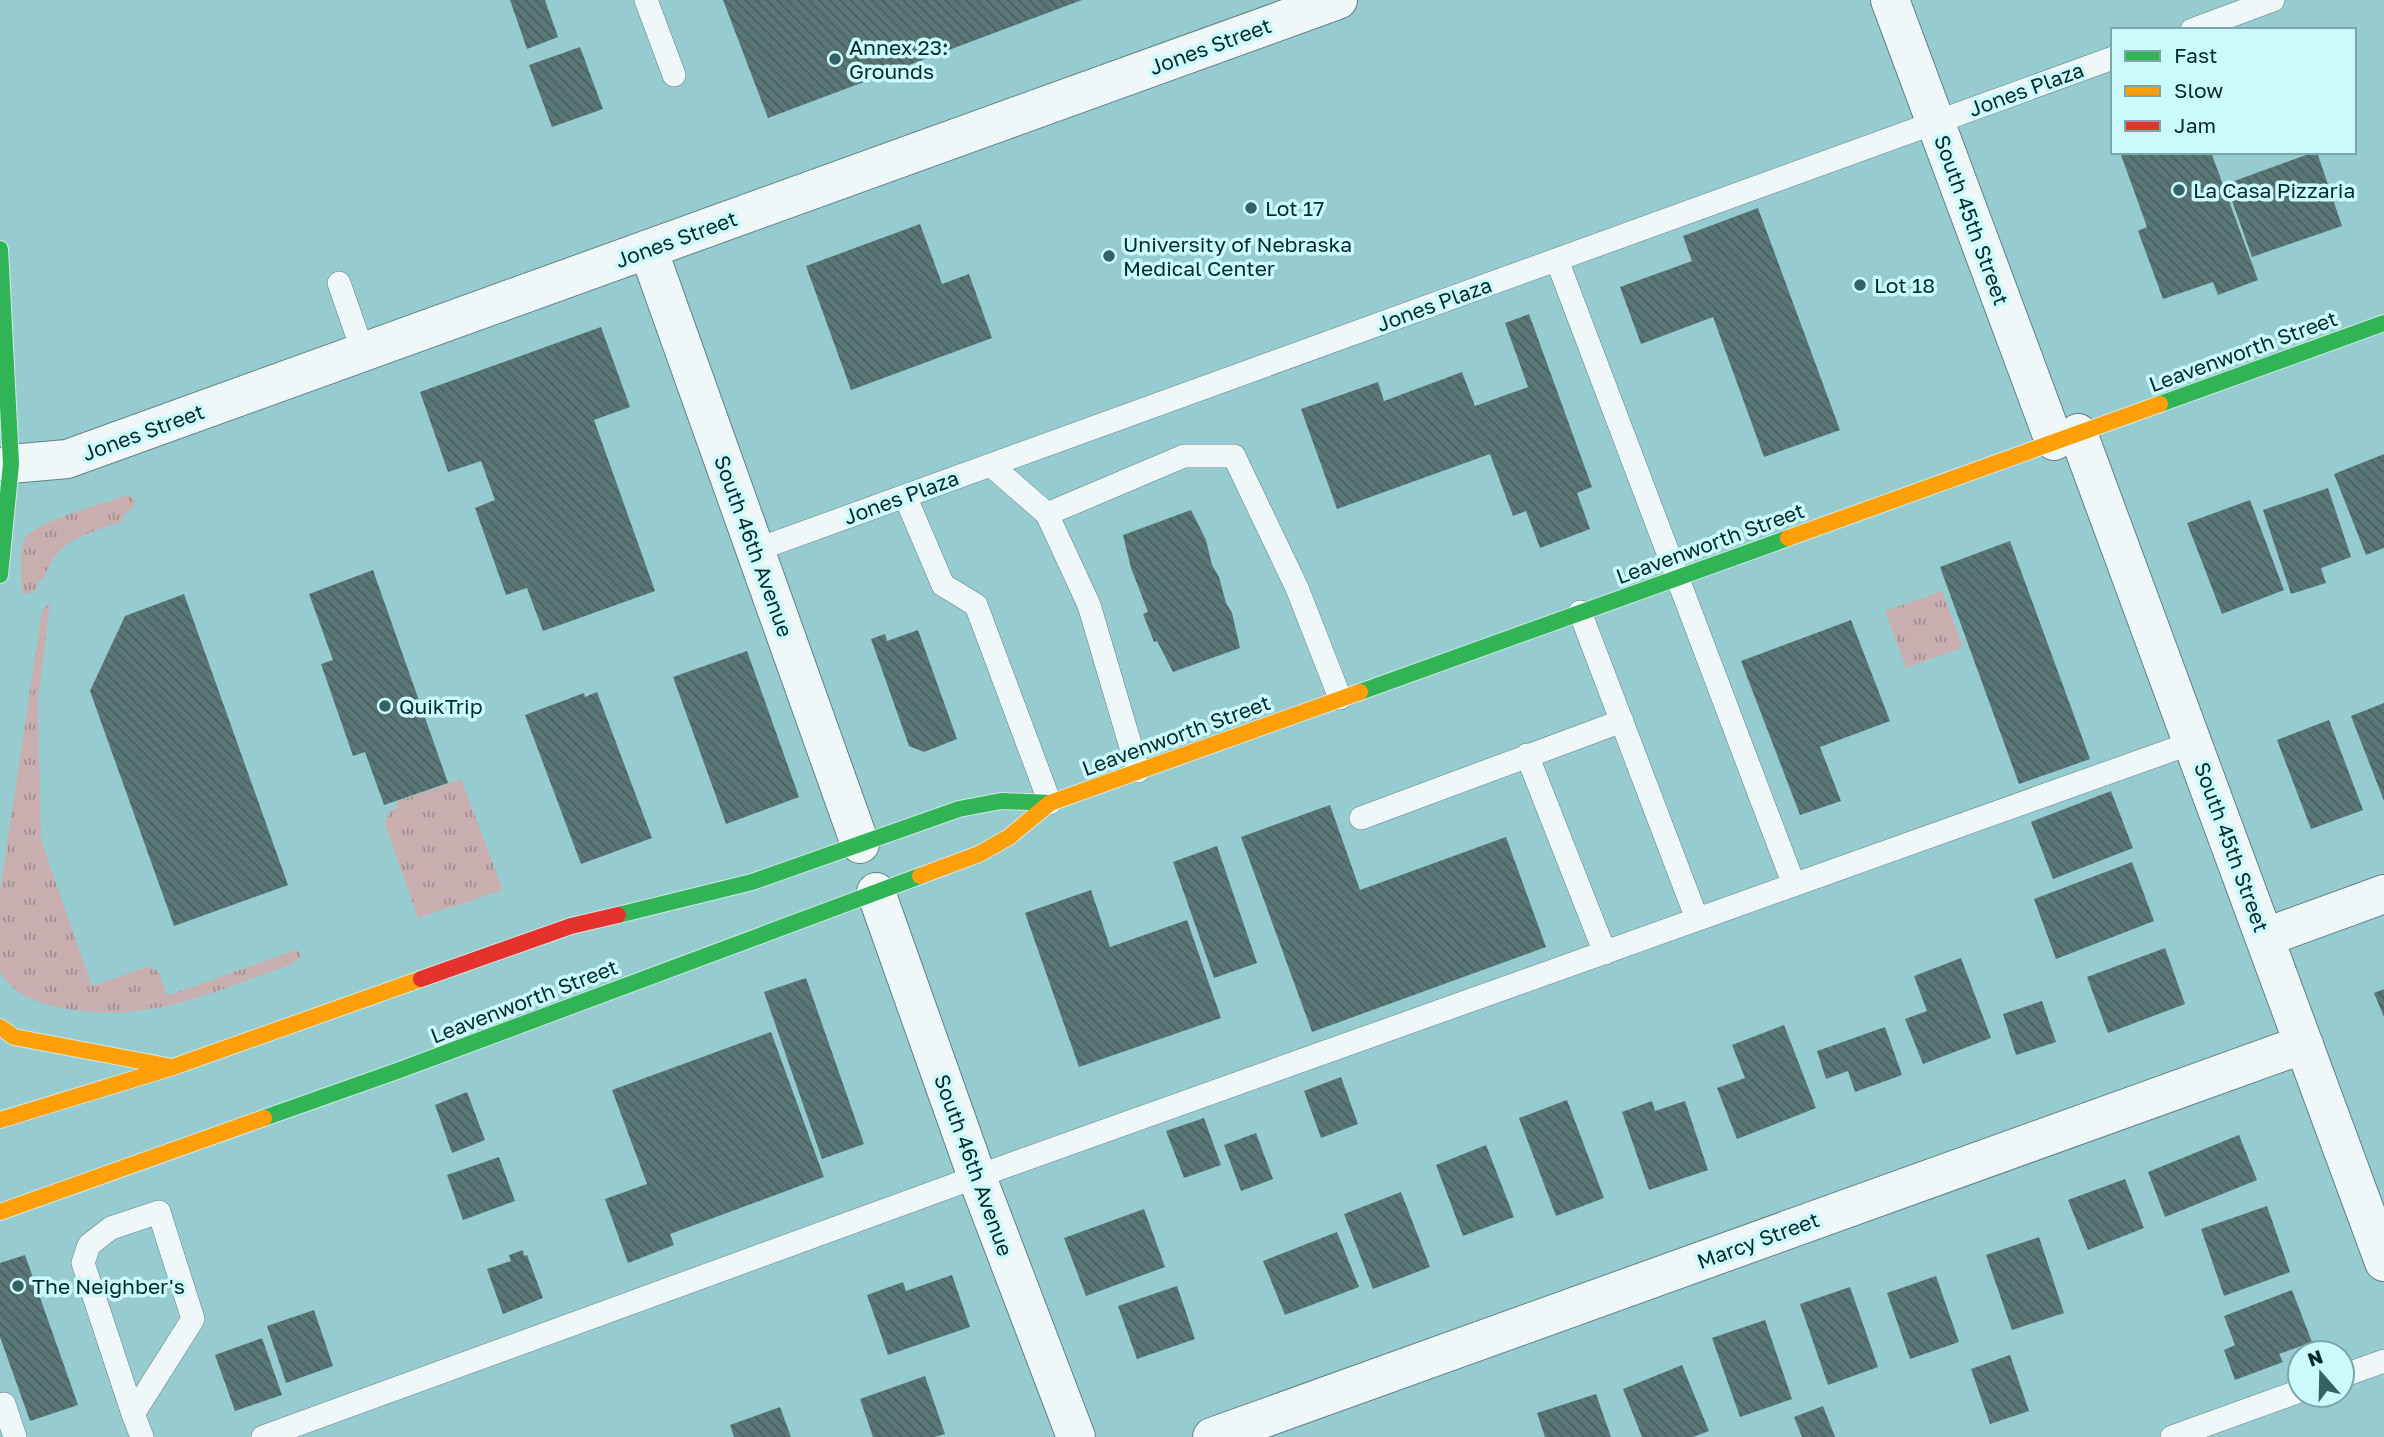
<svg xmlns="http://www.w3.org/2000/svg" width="2384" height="1437" viewBox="0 0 2384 1437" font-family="'Golos Text',sans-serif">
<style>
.grass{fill:url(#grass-tufts)}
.building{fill:url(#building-back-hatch)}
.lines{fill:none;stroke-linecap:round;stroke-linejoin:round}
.lane-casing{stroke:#608284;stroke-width:24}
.street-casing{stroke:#608284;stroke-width:40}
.fast-casing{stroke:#d0e8e9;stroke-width:18}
.slow-casing{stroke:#d0e8e9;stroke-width:18}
.jam-casing{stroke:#d0e8e9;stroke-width:18}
.lane{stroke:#eff7f8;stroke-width:23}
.street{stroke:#eff7f8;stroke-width:38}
.fast{stroke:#30b455;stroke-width:16}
.slow{stroke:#ff9f0a;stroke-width:16}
.jam{stroke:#e5322d;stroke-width:16}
.poi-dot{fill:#346366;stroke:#ccf9fb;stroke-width:2.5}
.labels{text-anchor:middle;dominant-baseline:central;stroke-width:7;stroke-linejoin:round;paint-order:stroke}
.street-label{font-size:21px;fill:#002b2d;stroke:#ccf9fb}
.poi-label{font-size:21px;fill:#002b2d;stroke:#ccf9fb;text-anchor:start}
</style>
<defs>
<pattern id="grass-tufts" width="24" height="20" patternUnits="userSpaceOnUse" patternTransform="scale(1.75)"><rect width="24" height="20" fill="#c9aeb0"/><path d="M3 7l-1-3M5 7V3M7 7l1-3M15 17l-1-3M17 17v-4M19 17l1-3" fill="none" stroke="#a18e90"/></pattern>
<pattern id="building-back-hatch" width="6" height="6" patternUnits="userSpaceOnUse" patternTransform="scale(1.75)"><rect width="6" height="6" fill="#5a7676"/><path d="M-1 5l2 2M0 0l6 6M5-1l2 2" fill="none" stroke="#486161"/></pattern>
</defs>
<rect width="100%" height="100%" fill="#96cccf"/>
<!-- grass -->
<path class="grass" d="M 128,495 L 134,499 C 136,510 128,510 122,517 L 124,521 C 88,534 56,538 44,579 L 38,581 L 37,589 L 28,594 L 22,593 C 22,577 18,553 25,539 C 33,522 108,502 128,495 Z
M 1942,591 L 1963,647 L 1906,668 L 1885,611 Z
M 50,603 L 38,702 L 41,840 L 92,986 L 147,967 L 153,967 L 159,973 L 167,996 L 298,949 L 301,958 L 289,965 C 212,992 146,1025 62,1008 C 36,1003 14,995 0,972 L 0,892 L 42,610 Z
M 461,779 L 503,890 L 418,918 L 385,824 L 389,811 L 398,808 L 396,802 Z"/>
<!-- building -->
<path class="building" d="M 510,0 L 545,0 L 558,37 L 527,49 Z
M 723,0 L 1082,0 L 768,118 Z
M 580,47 L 603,109 L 552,127 L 529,65 Z
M 2120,152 L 2211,152 L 2258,280 L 2218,295 L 2213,282 L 2163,299 L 2138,231 L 2147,227 Z
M 2314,152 L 2317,152 L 2342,226 L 2252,257 L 2226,184 Z
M 1758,208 L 1840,430 L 1764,457 L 1713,317 L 1641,344 L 1620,287 L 1692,261 L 1683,236 Z
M 920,224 L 942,284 L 969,274 L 992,338 L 851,390 L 806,266 Z
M 1529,314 L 1592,487 L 1577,493 L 1590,529 L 1540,548 L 1526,511 L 1513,516 L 1490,454 L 1337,509 L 1301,409 L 1378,382 L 1384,401 L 1462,372 L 1475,406 L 1528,387 L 1505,323 Z
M 601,327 L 630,407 L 594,420 L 655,591 L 543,631 L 527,588 L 506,595 L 475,508 L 495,500 L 481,461 L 448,472 L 420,392 Z
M 2384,454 L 2384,548 L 2366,555 L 2334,474 Z
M 2328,488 L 2351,557 L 2321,568 L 2326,583 L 2291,594 L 2263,510 Z
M 2250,500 L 2284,590 L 2222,614 L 2187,523 Z
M 1191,510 L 1206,540 L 1212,565 L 1219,577 L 1226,603 L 1232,613 L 1240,648 L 1173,672 L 1157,641 L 1154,642 L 1143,614 L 1148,612 L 1131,568 L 1123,535 Z
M 2010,541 L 2090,759 L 2019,784 L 1940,567 Z
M 373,570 L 448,783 L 384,805 L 365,752 L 353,756 L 321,664 L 333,660 L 309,594 Z
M 184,594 L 288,885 L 174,926 L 90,691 L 125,616 Z
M 1851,620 L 1890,721 L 1820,747 L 1841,801 L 1800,815 L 1741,661 Z
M 918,630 L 957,739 L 924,752 L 909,746 L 871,639 L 885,634 L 887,641 Z
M 747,651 L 799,797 L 726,824 L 673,677 Z
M 597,692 L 652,838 L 581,864 L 525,715 L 584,693 L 585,697 Z
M 2384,703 L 2384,801 L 2351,716 Z
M 2329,720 L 2363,810 L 2311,829 L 2277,740 Z
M 2111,791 L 2133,848 L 2053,879 L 2031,822 Z
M 1330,805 L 1360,890 L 1506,837 L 1546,947 L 1312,1032 L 1241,837 Z
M 1217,846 L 1257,963 L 1214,978 L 1173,862 Z
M 2132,862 L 2154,921 L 2056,959 L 2034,899 Z
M 1091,890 L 1110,947 L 1187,920 L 1221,1018 L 1079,1067 L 1025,913 Z
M 2165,948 L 2185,1004 L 2108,1033 L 2087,977 Z
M 1961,958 L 1991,1038 L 1923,1064 L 1905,1019 L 1927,1011 L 1914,976 Z
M 806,978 L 864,1144 L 822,1159 L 764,992 Z
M 2384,989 L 2384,1017 L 2374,993 Z
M 2042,1001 L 2056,1042 L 2016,1055 L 2003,1014 Z
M 1784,1025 L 1816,1108 L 1737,1139 L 1717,1088 L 1745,1078 L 1732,1045 Z
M 1885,1027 L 1902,1075 L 1855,1092 L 1848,1071 L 1826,1079 L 1817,1051 Z
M 771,1032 L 824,1177 L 670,1234 L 674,1245 L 628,1263 L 605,1199 L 647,1184 L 612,1090 Z
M 1341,1077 L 1358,1124 L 1321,1138 L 1304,1091 Z
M 467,1092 L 485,1140 L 452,1153 L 435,1105 Z
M 1567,1100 L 1604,1198 L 1556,1216 L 1519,1118 Z
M 1652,1101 L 1655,1111 L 1685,1101 L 1708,1170 L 1649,1190 L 1622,1112 Z
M 1204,1118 L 1221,1165 L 1184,1178 L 1166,1131 Z
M 1256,1133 L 1273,1179 L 1241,1191 L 1224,1145 Z
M 2239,1135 L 2257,1180 L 2165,1217 L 2148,1172 Z
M 1486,1145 L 1514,1217 L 1463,1236 L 1436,1165 Z
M 499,1157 L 515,1201 L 463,1220 L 447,1175 Z
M 2125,1179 L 2144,1228 L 2088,1250 L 2068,1200 Z
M 1401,1192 L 1430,1267 L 1373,1289 L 1344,1214 Z
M 2267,1206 L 2290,1272 L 2224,1296 L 2201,1229 Z
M 1144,1209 L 1165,1267 L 1086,1296 L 1064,1238 Z
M 1337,1232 L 1359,1287 L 1285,1315 L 1263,1261 Z
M 2039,1237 L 2064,1313 L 2012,1330 L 1986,1255 Z
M 523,1250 L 524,1256 L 527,1255 L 543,1298 L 503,1314 L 487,1269 L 511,1261 L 509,1255 Z
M 25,1255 L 78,1405 L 30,1421 L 0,1337 L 0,1263 Z
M 952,1275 L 970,1327 L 888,1355 L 867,1295 L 903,1282 L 906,1291 Z
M 1936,1276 L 1959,1342 L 1910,1359 L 1887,1293 Z
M 1177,1286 L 1195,1339 L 1137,1359 L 1118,1306 Z
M 1850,1287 L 1878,1367 L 1828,1385 L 1800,1304 Z
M 2292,1290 L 2312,1342 L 2279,1354 L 2283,1362 L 2235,1380 L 2224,1350 L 2235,1345 L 2224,1316 Z
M 314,1310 L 333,1366 L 286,1383 L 267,1326 Z
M 1765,1320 L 1792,1399 L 1740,1417 L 1712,1338 Z
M 262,1338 L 282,1395 L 235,1411 L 215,1355 Z
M 2010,1355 L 2029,1411 L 1990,1424 L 1971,1369 Z
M 1682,1365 L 1709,1431 L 1693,1437 L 1642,1437 L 1623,1389 Z
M 925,1376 L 945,1434 L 935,1437 L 873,1437 L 860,1399 Z
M 1596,1394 L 1611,1437 L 1545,1437 L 1537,1413 Z
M 1823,1406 L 1835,1437 L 1802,1437 L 1794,1417 Z
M 780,1407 L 791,1437 L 734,1437 L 730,1425 Z"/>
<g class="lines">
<!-- lane casing -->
<g class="lane-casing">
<path id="lane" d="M 646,0 L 674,75
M 2192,30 L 2273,0
M 1557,260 L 1794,885
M 339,283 L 363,352
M 991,465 L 1047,514
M 905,496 L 943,585 L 976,605 L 1050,803
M 756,550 L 2113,58
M 1580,612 L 1697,919
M 1527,755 L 1605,953
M 1138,771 L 1089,605 L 1047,514 L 1184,456 L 1234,456 L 1297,588 L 1340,698
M 1361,818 L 1622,721
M 2342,1376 L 2384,1361
M 4,1404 L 15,1437
M 133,1414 L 193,1319 L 159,1212 L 111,1228 L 89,1245 L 83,1263 L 133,1414 L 142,1437
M 263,1437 L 1009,1165 L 2194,742
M 2172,1437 L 2300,1391"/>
</g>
<!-- street casing -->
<g class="street-casing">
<path id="street" d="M 1890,0 L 2054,441
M 648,249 L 860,844
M 2078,433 L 2384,1262
M 11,464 L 67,459 L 1338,0
M 876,892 L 977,1177 L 1076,1437
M 2266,937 L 2384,894
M 1212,1437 L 2304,1044"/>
</g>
<!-- fast casing -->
<g class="fast-casing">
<path id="fast" d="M 0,249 L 11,464 L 0,575
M 2160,404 L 2384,323
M 1360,692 L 1788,538
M 618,915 L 752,882 L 959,809 L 1001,801 L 1050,803
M 264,1118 L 397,1071 L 920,876"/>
</g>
<!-- slow casing -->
<g class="slow-casing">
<path id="slow" d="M 1788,538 L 2160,404
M 920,876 L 979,854 L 1009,837 L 1050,803 L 1360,692
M 0,1027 L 14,1037 L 167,1066
M 0,1120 L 173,1067 L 421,979
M 0,1212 L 264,1118"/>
</g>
<!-- jam casing -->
<g class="jam-casing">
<path id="jam" d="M 421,979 L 571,926 L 618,915"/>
</g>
<!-- lane -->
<use href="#lane" class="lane"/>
<!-- street -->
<use href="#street" class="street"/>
<!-- fast -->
<use href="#fast" class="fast"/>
<!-- slow -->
<use href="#slow" class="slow"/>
<!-- jam -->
<use href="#jam" class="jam"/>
</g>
<!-- markers -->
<g class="poi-dot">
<circle cx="835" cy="59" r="7"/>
<circle cx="2179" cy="190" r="7"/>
<circle cx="1251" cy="208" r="7"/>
<circle cx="1109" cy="256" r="7"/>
<circle cx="1860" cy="285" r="7"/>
<circle cx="385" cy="706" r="7"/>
<circle cx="18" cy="1286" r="7"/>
</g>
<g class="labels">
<!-- street labels -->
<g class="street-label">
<text transform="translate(1210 46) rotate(-20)">Jones Street</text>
<text transform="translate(2026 89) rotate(-20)">Jones Plaza</text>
<text transform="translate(1972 220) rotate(70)">South 45th Street</text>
<text transform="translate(676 239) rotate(-20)">Jones Street</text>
<text transform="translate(1434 304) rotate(-20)">Jones Plaza</text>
<text transform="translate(2243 351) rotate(-20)">Leavenworth Street</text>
<text transform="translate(143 432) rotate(-20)">Jones Street</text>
<text transform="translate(901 497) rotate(-20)">Jones Plaza</text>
<text transform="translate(1710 543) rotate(-20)">Leavenworth Street</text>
<text transform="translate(754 546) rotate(70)">South 46th Avenue</text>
<text transform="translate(1176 735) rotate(-20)">Leavenworth Street</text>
<text transform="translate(2232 847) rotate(70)">South 45th Street</text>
<text transform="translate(524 1001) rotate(-21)">Leavenworth Street</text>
<text transform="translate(974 1165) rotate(70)">South 46th Avenue</text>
<text transform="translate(1758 1240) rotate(-20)">Marcy Street</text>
</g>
<!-- poi labels -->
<g class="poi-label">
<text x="849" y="47">Annex 23:<tspan x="849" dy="24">Grounds</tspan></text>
<text x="2193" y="190">La Casa Pizzaria</text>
<text x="1265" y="208">Lot 17</text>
<text x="1123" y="244">University of Nebraska<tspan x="1123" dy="24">Medical Center</tspan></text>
<text x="1874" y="285">Lot 18</text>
<text x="399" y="706">QuikTrip</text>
<text x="32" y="1286">The Neighber's</text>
</g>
</g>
<!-- legend -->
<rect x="2111" y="28" width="245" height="126" fill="#ccf9fb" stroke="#7aa7a9" stroke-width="2"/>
<rect x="2125" y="51" width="35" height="10" fill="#30b455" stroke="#7aa7a9" stroke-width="2"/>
<text x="2174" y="63" font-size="21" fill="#002b2d">Fast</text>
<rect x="2125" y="86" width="35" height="10" fill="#ff9f0a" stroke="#7aa7a9" stroke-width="2"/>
<text x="2174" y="98" font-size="21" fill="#002b2d">Slow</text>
<rect x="2125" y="121" width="35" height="10" fill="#e5322d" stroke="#7aa7a9" stroke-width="2"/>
<text x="2174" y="133" font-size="21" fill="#002b2d">Jam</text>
<!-- north arrow -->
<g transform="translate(2321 1374) rotate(340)"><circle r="33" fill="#ccf9fb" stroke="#7aa7a9" stroke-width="2"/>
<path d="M0-5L12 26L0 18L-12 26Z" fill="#346366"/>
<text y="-10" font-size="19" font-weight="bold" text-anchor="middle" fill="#002b2d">N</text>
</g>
</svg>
